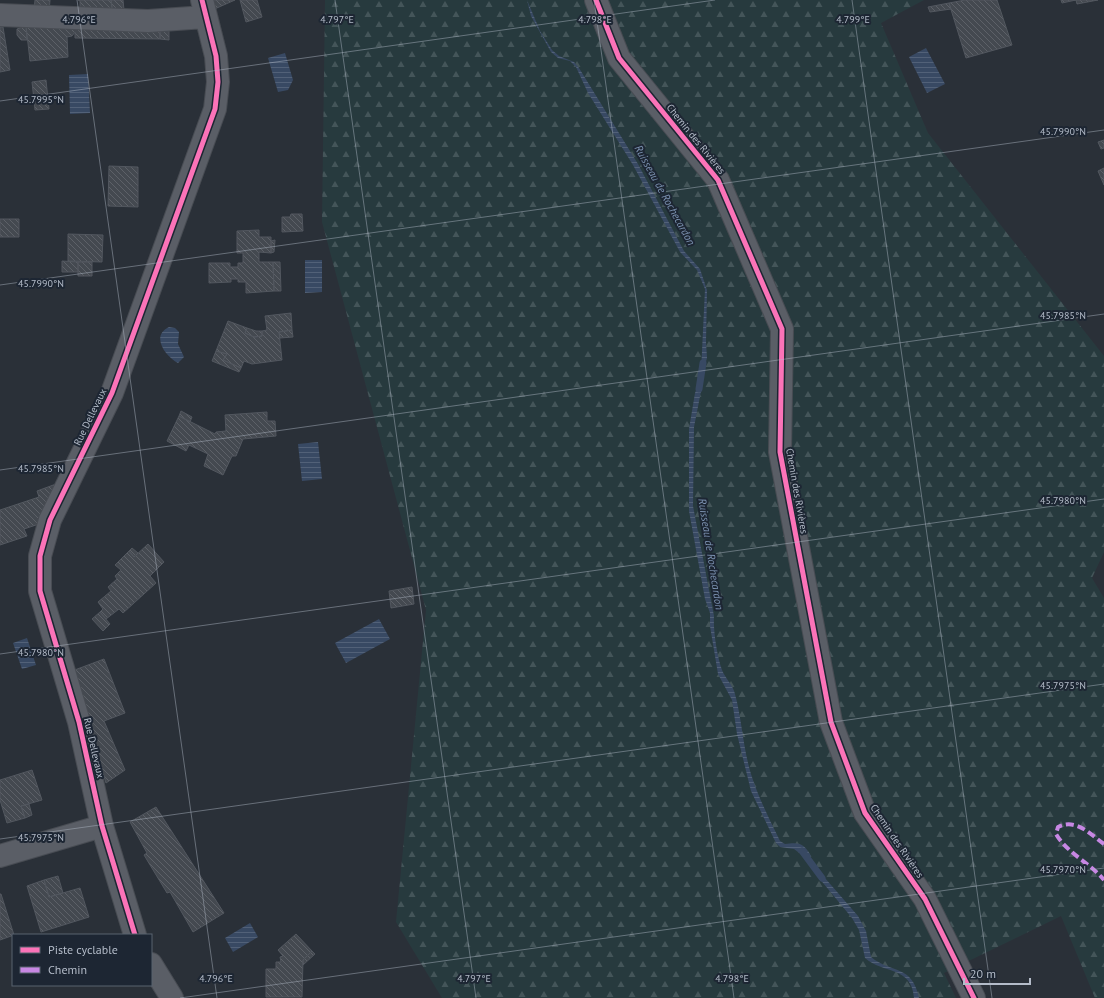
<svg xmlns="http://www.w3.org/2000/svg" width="1104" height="998" viewBox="0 0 1104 998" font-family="'PT Sans',sans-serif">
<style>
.forest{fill:url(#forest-firs)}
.water{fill:url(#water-rules)}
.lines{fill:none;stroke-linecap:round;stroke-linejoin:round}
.stream{stroke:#384963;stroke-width:7}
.building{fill:url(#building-back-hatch);stroke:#52575f}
.minor-casing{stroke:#484c53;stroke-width:24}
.minor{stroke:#5a5e66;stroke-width:22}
.quiet{stroke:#c787e3;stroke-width:4;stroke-dasharray:8 4;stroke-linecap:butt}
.cycleway-casing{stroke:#1d2633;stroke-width:8}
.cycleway{stroke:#fb73b8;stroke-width:5}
.ticks{fill:none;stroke:#b4bcc9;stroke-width:1;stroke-opacity:0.45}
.labels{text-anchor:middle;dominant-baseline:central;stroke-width:4;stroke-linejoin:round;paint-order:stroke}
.street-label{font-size:10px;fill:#b4bcc9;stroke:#1d2633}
.water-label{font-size:11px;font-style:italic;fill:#7c92b1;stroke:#1d2633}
.ticks-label{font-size:10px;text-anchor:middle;fill:#b4bcc9;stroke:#1d2633;stroke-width:4;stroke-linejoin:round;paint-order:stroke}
</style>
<defs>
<pattern id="forest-firs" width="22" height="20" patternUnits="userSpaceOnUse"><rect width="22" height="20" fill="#273a3e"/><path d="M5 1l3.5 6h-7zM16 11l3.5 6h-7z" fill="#445559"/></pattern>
<pattern id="water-rules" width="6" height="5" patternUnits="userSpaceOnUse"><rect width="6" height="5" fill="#384963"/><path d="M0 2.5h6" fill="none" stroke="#526178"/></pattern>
<pattern id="building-back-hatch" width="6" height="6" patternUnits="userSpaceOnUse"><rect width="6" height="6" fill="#444950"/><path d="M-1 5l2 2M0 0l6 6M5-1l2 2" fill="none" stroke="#5d6168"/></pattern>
</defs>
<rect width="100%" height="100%" fill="#2a3038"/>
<!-- forest -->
<path class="forest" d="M 325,0 L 924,0 L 881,23 L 928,133 L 1104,356 L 1104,552 L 1092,578 L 1104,598 L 1104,998 L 1095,998 L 1061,916 L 944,973 L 956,998 L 442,998 L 396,922 L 426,610 L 322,222 Z"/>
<!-- water -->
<path class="water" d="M 527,0 L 540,31 L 552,50 L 559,56 L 574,62 L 579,68 L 638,164 L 684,251 L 700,269 L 707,290 L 706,342 L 707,358 L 703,372 L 701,372 L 705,289 L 697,270 L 680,252 L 633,165 L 588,93 L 576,67 L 570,61 L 558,58 L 551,52 L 531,16 Z
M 926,48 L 945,84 L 927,93 L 909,57 Z
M 285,53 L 293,80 L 288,90 L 278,92 L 268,58 Z
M 88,74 L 90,113 L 70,114 L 69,75 Z
M 305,260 L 322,260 L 322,292 L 305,293 Z
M 169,327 L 175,328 L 179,332 L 178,344 L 184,357 L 178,363 C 166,357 150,336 169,327 Z
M 700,380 L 703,381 L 694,427 L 693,506 L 714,616 C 713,630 717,656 722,670 C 725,678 733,685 735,694 C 742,720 743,748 751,774 C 758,797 770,820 780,841 L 785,844 C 799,842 804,843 811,856 L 806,858 L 794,849 L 780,847 L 776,843 L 751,791 L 737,734 L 732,700 L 718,674 L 710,626 L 710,613 L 705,599 L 689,511 L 689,429 L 695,393 Z
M 318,442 L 322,479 L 302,481 L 298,444 Z
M 379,619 L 390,639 L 346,663 L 335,643 Z
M 27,638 L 36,665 L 22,669 L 13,643 Z
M 818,870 L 858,916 L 866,931 L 871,957 C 892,974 912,964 919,998 L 914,998 C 912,966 883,974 865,958 L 859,930 L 852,918 L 814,872 Z
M 250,923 L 258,937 L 233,952 L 225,938 Z"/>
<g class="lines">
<!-- stream -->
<path class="stream" d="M 699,389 L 703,363
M 802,851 L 822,878"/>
</g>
<!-- building -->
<path class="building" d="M 35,0 L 50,0 L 49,12 L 34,11 Z
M 78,0 L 111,0 L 113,12 L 80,14 L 80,1 Z
M 111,0 L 123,0 L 124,10 L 112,10 Z
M 209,0 L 235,0 L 210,11 Z
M 240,0 L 257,0 L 262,17 L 246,22 Z
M 965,0 L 997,0 L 1012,45 L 966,58 L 949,3 Z
M 1061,0 L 1098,0 L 1077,4 L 1076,0 L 1062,3 Z
M 949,3 L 951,9 L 930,12 L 928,7 Z
M 26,26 L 160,27 L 160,39 L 75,38 L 75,32 L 72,36 L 67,37 L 68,57 L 30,61 Z
M 26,26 L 27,40 L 21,40 L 17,35 L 17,29 Z
M 0,27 L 3,27 L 10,70 L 0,72 Z
M 160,27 L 169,27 L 169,40 L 160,39 Z
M 46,80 L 49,109 L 35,110 L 32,82 Z
M 1104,140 L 1104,148 L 1101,149 L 1098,142 Z
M 109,166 L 138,167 L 138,207 L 108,206 Z
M 1104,168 L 1104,185 L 1098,171 Z
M 291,214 L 302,214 L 303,231 L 282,232 L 282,217 L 290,217 Z
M 0,219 L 19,219 L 19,237 L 0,237 Z
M 259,230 L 259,237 L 271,237 L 271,253 L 259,252 L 259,262 L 273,262 L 274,291 L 246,293 L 246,282 L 238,282 L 238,279 L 231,279 L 231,282 L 209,283 L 209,263 L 230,263 L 230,267 L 238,267 L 238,263 L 243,263 L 243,253 L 237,253 L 237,231 Z
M 68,234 L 103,235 L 102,262 L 68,261 Z
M 275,240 L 274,252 L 271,253 L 271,241 Z
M 62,261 L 78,262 L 78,272 L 62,272 Z
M 78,262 L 92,262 L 92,276 L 78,276 Z
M 273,262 L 280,262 L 281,291 L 274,291 Z
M 291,313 L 292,330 L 279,332 L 282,360 L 252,364 L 244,361 L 241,368 L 223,360 L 227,354 L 216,351 L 228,321 L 247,328 L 245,333 L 254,337 L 262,336 L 262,331 L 267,330 L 265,316 Z
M 247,328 L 256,331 L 262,331 L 262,336 L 254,337 L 245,333 Z
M 292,330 L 293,337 L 280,338 L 279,332 Z
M 216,351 L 227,354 L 223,360 L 241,368 L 239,372 L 212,361 Z
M 181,411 L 192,417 L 190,422 L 179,416 Z
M 267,412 L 267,421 L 275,421 L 276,436 L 243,439 L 236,456 L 232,456 L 223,475 L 204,466 L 208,454 L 189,445 L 186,451 L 167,441 L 179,416 L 215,434 L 216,432 L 226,431 L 225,415 Z
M 56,484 L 39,524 L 24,529 L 27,536 L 0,545 L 0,510 L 39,497 L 37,491 Z
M 148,544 L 164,562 L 150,576 L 156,583 L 123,613 L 119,609 L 106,619 L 100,612 L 103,609 L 98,602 L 111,591 L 108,587 L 117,579 L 115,576 L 121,570 L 115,565 L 129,551 L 134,557 Z
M 132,548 L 138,553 L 134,557 L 129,551 Z
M 412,587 L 414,604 L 391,608 L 389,591 Z
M 100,612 L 110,624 L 103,631 L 92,619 Z
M 104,659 L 125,713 L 104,721 L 125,770 L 106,783 L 72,671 Z
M 32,770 L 42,800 L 21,806 L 25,818 L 7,823 L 0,800 L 0,780 Z
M 29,804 L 32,815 L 25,818 L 21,806 Z
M 156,807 L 224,913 L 193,932 L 170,892 L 167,893 L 144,855 L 147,853 L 130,822 Z
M 58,876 L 63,893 L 49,897 L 44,880 Z
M 44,880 L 49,897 L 80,888 L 89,917 L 41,932 L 27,886 Z
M 0,894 L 1,894 L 14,935 L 0,940 Z
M 296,934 L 312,951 L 303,960 L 302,997 L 266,997 L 266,969 L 276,969 L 276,962 L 281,962 L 280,957 L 283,956 L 278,950 Z
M 312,951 L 315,954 L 303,965 L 303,960 Z"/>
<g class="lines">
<!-- minor casing -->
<g class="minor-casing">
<path id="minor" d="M 596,0 L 619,58 L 718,180 L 782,329 L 780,452 L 831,722 L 865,813 L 925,899 L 974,998
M 0,15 L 148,21 L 205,17
M 0,856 L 102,826
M 135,935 L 102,826 L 79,722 L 40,591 L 40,556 L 50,520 L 112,393 L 215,109 L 218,82 L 216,56 L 202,0
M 151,964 L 172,998"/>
</g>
<!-- minor -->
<use href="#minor" class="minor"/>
<!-- quiet -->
<path class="quiet" d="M 1104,844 C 1090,834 1076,818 1058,827 L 1056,834 C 1067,853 1090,863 1104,880"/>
<!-- cycleway casing -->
<g class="cycleway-casing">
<path id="cycleway" d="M 596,0 L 619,58 L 718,180 L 782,329 L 780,452 L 831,722 L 865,813 L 925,899 L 974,998
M 135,935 L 102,826 L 79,722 L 40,591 L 40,556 L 50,520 L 112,393 L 215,109 L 218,82 L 216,56 L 202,0"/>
</g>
<!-- cycleway -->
<use href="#cycleway" class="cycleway"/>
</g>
<!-- ticks -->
<path class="ticks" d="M 77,0 L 217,998M 335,0 L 476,998M 594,0 L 734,998M 852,0 L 992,998M 0,101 L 715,0M 0,285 L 1104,130M 0,470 L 1104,314M 0,654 L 1104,499M 0,839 L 1104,684M 180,998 L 1104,868"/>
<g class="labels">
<!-- street labels -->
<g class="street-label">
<text transform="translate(696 139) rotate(51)">Chemin des Rivières</text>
<text transform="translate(90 417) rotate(-64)">Rue Dellevaux</text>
<text transform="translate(797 491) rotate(80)">Chemin des Rivières</text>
<text transform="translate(94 748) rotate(77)">Rue Dellevaux</text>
<text transform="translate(897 841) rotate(56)">Chemin des Rivières</text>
</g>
<!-- water labels -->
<g class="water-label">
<text transform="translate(665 195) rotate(61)">Ruisseau de Rochecardon</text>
<text transform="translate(711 554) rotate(81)">Ruisseau de Rochecardon</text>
</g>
</g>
<g class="ticks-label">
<text x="79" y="23">4.796°E</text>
<text x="337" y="23">4.797°E</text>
<text x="595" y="23">4.798°E</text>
<text x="853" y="23">4.799°E</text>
<text x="41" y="103">45.7995°N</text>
<text x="1063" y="135">45.7990°N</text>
<text x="41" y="287">45.7990°N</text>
<text x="1063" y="319">45.7985°N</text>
<text x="41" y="472">45.7985°N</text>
<text x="1063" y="504">45.7980°N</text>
<text x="41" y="656">45.7980°N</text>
<text x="1063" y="689">45.7975°N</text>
<text x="41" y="841">45.7975°N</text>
<text x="1063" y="873">45.7970°N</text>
<text x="216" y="982">4.796°E</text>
<text x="474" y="982">4.797°E</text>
<text x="732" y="982">4.798°E</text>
</g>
<!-- legend -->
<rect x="12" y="934" width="140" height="52" fill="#1d2633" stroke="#59626f"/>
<rect x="20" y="947" width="20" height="6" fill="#fb73b8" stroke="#59626f"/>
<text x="48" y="954" font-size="12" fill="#b4bcc9">Piste cyclable</text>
<rect x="20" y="967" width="20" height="6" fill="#c787e3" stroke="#59626f"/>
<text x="48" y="974" font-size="12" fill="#b4bcc9">Chemin</text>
<!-- scale -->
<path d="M964 978v6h66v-6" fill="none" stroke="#b4bcc9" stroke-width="2"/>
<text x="970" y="978" font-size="12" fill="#b4bcc9" stroke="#1d2633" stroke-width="3" paint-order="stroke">20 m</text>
</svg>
